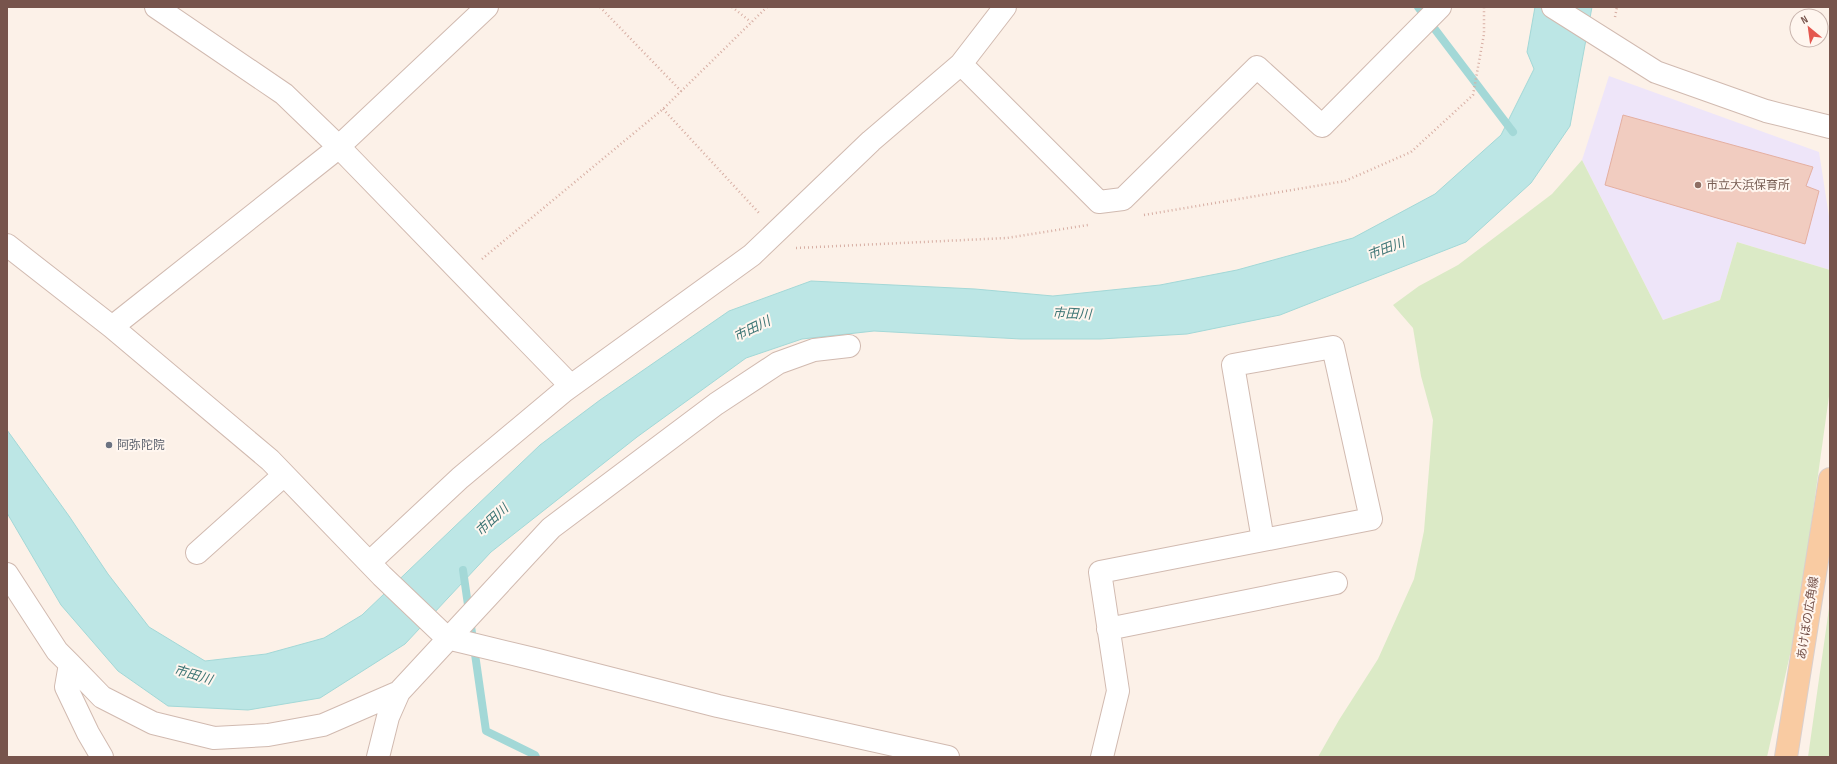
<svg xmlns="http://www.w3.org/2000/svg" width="1837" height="764" viewBox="0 0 1837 764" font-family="'Sofia Sans Condensed','Noto Sans JP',sans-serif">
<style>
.education{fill:#eee5f9}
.green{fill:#dbeac6}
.water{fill:#bce6e5;stroke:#a3d8d7}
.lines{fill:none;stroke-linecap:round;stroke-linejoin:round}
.stream{stroke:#a3d8d7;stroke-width:8}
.building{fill:#f1ccc0;stroke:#e4afa1}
.minor-casing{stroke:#d1bab0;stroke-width:24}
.major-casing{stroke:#d9cfcd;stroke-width:24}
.path{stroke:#d7aea3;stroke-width:2.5;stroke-dasharray:1 3;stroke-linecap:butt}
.minor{stroke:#fff;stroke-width:22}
.major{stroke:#f9cba2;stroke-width:22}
.education-dot{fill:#8d6e63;stroke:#fff6ef;stroke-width:1.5}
.worship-dot{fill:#6b7280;stroke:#fff6ef;stroke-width:1.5}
.labels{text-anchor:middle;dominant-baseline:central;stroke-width:4;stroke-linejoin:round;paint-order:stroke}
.education-label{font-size:12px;fill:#785e54;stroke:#fff6ef;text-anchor:start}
.worship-label{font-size:12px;fill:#5b616d;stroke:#fff6ef;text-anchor:start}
.street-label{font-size:12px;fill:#77544c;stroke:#fff6ef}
.water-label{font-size:13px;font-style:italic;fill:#3c7474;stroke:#fff6ef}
</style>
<rect width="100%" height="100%" fill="#fcf1e8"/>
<!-- education -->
<path class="education" d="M 1609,76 L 1819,152 L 1830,223 L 1830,270 L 1737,242 L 1720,300 L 1663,320 L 1582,160 Z"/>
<!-- green -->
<path class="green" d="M 1582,160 L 1663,320 L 1720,300 L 1737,242 L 1830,270 L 1830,389 L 1798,619 L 1767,757 L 1318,757 L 1339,720 L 1378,659 L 1414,579 L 1424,531 L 1433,420 L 1421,376 L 1413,328 L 1393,305 L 1419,286 L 1458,265 L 1552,194 Z
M 1830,601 L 1830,757 L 1808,757 Z"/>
<!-- water -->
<path class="water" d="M 1535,7 L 1592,7 L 1570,126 L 1531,183 L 1466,242 L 1280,315 L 1187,334 L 1100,339 L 1021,339 L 874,331 L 802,339 L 746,358 L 637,437 L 491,552 L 405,644 L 320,698 L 248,710 L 168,706 L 118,671 L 61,605 L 7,513 L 7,430 L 69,516 L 108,574 L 149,627 L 205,661 L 266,654 L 324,638 L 362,615 L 540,445 L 600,400 L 729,311 L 811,281 L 975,289 L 1053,296 L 1160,285 L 1237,270 L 1353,238 L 1435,194 L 1501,135 L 1534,69 L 1527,52 Z"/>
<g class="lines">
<!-- stream -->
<path class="stream" d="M 1418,7 L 1513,132
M 463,570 L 486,731 L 535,755 L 536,757"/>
</g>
<!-- building -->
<path class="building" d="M 1623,115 L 1813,167 L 1806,186 L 1819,191 L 1805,244 L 1605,185 Z"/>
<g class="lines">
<!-- minor casing -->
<g class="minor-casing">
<path id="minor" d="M 156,7 L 284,94 L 338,146 L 571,386
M 1553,7 L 1656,72 L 1766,111 L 1830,127
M 961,64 L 1099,202 L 1123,199 L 1257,67 L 1322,126 L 1440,7
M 7,245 L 112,327 L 270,460 L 382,576 L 447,638 L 538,660 L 718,706 L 948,757
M 112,327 L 333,152 L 487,7
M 197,553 L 284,475
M 370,562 L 460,478 L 564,391 L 752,255 L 871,141 L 961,64 L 1005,7
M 7,574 L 57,651 L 70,664 L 102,697 L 153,723 L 214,738 L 268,735 L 323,725 L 399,692
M 1108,629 L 1336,583
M 70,664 L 66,687 L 88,733 L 102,757
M 378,757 L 388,717 L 399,692 L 551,528 L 716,404 L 778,363 L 814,350 L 849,346
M 1102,757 L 1118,691 L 1100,572 L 1371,519 L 1333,347 L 1233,365 L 1263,540"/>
</g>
<!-- major casing -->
<g class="major-casing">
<path id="major" d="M 1786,757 L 1830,479"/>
</g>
<!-- path -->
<path class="path" d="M 600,7 L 681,91
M 732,7 L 751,22
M 1615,17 L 1617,7
M 663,109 L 759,213
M 1144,215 L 1345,181 L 1411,152 L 1473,95 L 1484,34 L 1484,7
M 796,248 L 1007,238 L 1088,225
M 482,259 L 663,109 L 767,7"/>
<!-- minor -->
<use href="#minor" class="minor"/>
<!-- major -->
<use href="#major" class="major"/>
</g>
<!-- markers -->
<circle class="education-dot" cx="1698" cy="185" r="4"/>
<circle class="worship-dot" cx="109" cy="445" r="4"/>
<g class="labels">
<!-- education labels -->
<g class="education-label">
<text x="1706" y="185">市立大浜保育所</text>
</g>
<!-- worship labels -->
<g class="worship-label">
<text x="117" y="445">阿弥陀院</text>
</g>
<!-- street labels -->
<g class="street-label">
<text transform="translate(1808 618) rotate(-81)">あけぼの広角線</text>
</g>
<!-- water labels -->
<g class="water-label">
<text transform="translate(1386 249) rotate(-21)">市田川</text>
<text transform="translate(1072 314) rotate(2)">市田川</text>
<text transform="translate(752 329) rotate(-26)">市田川</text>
<text transform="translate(492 520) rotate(-43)">市田川</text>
<text transform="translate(193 675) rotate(16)">市田川</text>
</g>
</g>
<!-- border -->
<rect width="1837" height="764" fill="none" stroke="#77544c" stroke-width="16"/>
<!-- north arrow -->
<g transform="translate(1809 28) rotate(331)"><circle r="19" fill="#fff6ef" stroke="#c9b5ae"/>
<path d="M0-3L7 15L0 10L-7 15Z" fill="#e4584f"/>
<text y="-6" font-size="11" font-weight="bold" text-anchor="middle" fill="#77544c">N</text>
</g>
</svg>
